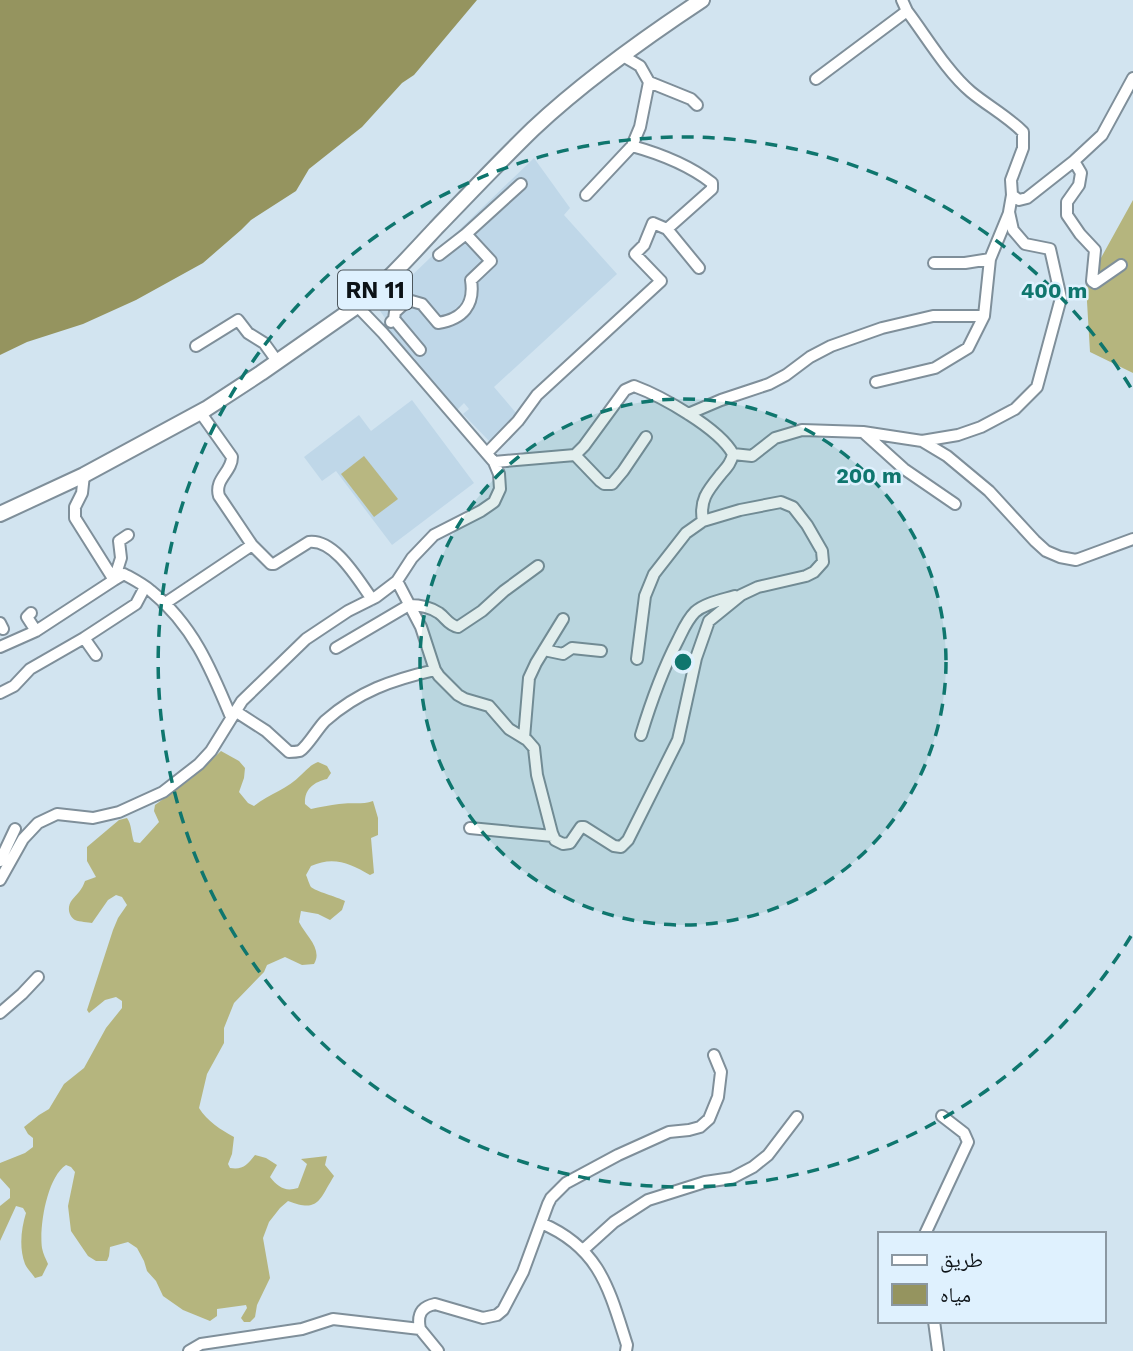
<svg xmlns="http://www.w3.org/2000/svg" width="1133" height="1351" viewBox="0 0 1133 1351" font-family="'Work Sans','Noto Naskh Arabic',sans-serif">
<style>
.built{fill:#bfd7e8}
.green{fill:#b8b781}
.forest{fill:#b5b57e}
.water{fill:#95945f}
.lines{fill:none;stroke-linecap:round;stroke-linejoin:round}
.minor-casing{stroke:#7f8f9a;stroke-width:14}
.major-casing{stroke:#7f8f9a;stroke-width:18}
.minor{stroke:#fff;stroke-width:10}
.major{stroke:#fff;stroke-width:14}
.ring{fill:none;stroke:#0f766e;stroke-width:3.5;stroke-dasharray:12 9}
.labels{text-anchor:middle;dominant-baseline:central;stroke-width:5;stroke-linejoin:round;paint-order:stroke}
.shield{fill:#dff1fe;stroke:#4c565c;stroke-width:2}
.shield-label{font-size:23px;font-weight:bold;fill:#0d1317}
.centre{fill:#0f766e;stroke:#dff1fe;stroke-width:3.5}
.ring-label{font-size:21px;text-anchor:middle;font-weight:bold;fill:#0f766e;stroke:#dff1fe;stroke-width:5;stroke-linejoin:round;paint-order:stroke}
</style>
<rect width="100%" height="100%" fill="#d2e4f0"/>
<!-- built -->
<path class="built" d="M 534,158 L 570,208 L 564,215 L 617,274 L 494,387 L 517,414 L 514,420 L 492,444 L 463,414 L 469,409 L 464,403 L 457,410 L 415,362 L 415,359 L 382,324 L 387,321 L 378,308 Z
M 412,400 L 474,483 L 392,545 L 336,471 L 322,481 L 304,457 L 359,415 L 371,431 Z"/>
<!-- green -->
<path class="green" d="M 364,456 L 398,499 L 374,517 L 341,474 Z"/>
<!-- forest -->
<path class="forest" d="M 1133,200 L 1133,373 L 1090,352 L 1086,285 Z
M 221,751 L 239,761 L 245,768 L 244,778 L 239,792 L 248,803 L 254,806 C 269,794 288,789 301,775 C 308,769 310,765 318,762 L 327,766 L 331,773 L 327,779 C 314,782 304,789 305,804 L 311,809 C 320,807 330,805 339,804 C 351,802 362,805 373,801 L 378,818 L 378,835 L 371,838 L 374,873 L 370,875 C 350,863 333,856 311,866 L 306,875 C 307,877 310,886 311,887 C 315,891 337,897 345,901 L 342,910 L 330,920 L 318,914 L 301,911 L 299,922 C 306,936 323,949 314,964 L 302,965 L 285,957 L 267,965 L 264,972 L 234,1003 L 224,1028 L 224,1043 L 207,1074 L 199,1108 C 207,1121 221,1130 234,1137 L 232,1154 L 228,1164 L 230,1168 C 243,1170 247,1165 255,1155 L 266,1158 L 277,1165 L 270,1177 C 278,1187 285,1192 298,1188 L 307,1164 L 301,1159 L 327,1156 L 325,1165 L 334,1176 C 319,1200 319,1213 288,1201 L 280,1208 L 269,1222 L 263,1238 L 270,1278 L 257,1305 L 255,1317 L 250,1322 L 244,1322 L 241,1318 L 247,1308 L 246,1305 L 217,1309 L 217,1316 L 210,1321 L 183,1310 L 163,1296 L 156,1281 L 147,1271 L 144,1261 L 137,1248 L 128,1242 L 110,1247 L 109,1256 L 107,1261 L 96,1261 L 88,1256 L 71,1231 L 68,1206 L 75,1172 L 71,1167 L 66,1165 C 47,1177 39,1227 42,1248 C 43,1254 46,1259 48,1264 L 42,1276 L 35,1278 C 32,1273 27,1269 25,1264 C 19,1248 21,1229 26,1213 L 23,1208 L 16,1206 L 0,1241 L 0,1206 L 10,1198 L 10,1189 L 0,1178 L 0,1163 L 25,1153 L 33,1147 L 33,1138 L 28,1134 L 24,1127 L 39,1115 L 49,1109 L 64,1084 L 84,1068 L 106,1028 L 122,1008 L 122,1001 L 116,997 L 105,1000 L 89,1013 L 87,1010 L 113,930 L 118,918 L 127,905 L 122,897 L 116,895 L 108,900 L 92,923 C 88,922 80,922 75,920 C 68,916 67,906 72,900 C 78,893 82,890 85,881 L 96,877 L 87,861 L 87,847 L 119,820 L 127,818 C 132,825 131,834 134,842 L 140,843 L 159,822 L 154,811 L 155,805 L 192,778 Z"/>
<!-- water -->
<path class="water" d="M 0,0 L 477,0 L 414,75 L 402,83 L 362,127 L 309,169 L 296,191 L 251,220 L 241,230 L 203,263 L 136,300 L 83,324 L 27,342 L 0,355 Z"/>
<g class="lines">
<!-- minor casing -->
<g class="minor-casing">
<path id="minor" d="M 902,0 L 907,11 C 926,36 947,72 971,92 C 988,106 1007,116 1023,132 L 1023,148 L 1011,180 L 1012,195 L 1019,200 L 1027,198 L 1074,161 L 1102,135 L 1133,78
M 816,79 L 907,11
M 649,82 L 691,99 L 697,105
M 632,146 C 661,154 689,165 712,183 L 712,189 L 667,229
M 1074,161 L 1081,173 L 1079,185 L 1067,202 L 1067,215 L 1080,234 L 1095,250 L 1092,281 L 1095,283 L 1121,265
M 586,195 L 632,146 L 640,127 L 649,82 L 640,66 L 623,56
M 439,255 L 466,234
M 934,263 L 965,263 L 990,259
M 394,319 L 395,312 L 408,300 L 422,304 L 438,323 C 463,319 475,305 471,280 L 491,261 L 466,234 L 521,184
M 391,322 L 394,319 L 420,350
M 196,346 L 238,320 L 248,333 L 264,343 L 277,361
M 876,382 L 935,368 L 968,348 L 984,316 L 990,259 L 1009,213
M 200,412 L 232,457 C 232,472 214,479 219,496 L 252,545 L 271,564 L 274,564 L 309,542 C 335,539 358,580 372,599
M 688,414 L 721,400 L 769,384 L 786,375 L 810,357 L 831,346 L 882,328 L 933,316 L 984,316
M 863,432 L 904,469 L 955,504
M 922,441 L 958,435 L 981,427 L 1015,409 L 1037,387 L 1061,298 L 1050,249 L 1025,244 L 1013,230 L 1009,212 L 1012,195
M 487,453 L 518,421 L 537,395 L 661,281 L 635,254 L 644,245 L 653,223 L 667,229 L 699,268
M 733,454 L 752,456 L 775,438 L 802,430 L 863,432 L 922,441 L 947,456 L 989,491 L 1035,541 L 1046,551 L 1060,557 L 1076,560 L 1133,539
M 575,455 L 600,481 L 604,484 L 612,484 L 623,471 L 646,437
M 494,462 L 575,455 L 584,446 L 625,390 L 634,386 C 661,396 719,428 733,454 C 731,463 727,467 721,474 C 708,490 699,500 703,521
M 84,475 L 82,493 L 75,507 L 75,518 L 114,580 L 124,574 C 133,579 143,584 151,591 C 193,625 211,669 231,717
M 397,581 L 421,627 L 435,670 L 439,676 L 458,695 L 465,699 L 489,706 L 509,729 L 527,740 L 534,748 L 537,775 L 552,833 L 555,840 L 563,844 L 570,843 L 581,827 L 584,827 L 614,846 L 621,847 L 628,840 L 678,740 L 696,658 L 709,621 L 741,595 L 758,587 L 806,576 L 814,572 L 823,562 L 822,551 L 807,525 L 793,507 L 781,502 L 740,510 L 703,521 L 686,533 L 654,574 L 645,596 L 637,659
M 164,604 L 252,545
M 31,613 L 27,617 L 36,631
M 0,623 L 3,629
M 84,638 L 96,655
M 0,647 L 36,631 L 114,580 L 121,558 L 119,541 L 128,535
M 336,648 L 409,605 C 419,605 430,607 439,613 C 446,618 448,625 458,627 L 482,611 L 504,591 L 538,566
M 544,650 L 563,654 L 572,648 L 601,651
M 0,693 L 14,686 L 30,669 L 84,638 L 136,604 L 145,587
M 235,711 L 266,731 L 289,752 C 293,752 296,752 300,751 C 307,747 318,728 325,721 C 359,691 392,680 435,670
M 641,735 C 651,702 662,671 678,640 C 683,630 687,620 695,612 C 705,603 722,600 735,596
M 524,738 L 529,678 L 536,663 L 563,619
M 470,828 L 553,836
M 0,861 L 15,829
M 0,880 L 23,839 L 38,823 L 57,814 L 93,818 L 119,812 L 163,792 L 199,764 L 211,751 L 242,701 L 306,639 L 348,611 L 376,597 L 397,581 L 412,558 L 434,535 L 481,511 L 494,502 L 500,489 L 499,474 L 494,462 L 383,333 L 357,306
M 0,1013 L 22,994 L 38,977
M 541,1223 C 600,1248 609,1289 627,1345 L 626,1351
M 925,1234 L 968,1142 L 964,1133 L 942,1116
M 583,1250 L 614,1222 L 648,1200 L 705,1182 L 732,1178 L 753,1167 L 768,1155 L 797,1117
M 934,1321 L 938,1351
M 420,1329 C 417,1315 421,1307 435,1304 L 483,1318 L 497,1315 L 503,1310 L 523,1272 L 548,1204 L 551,1198 L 566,1183 L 618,1155 L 669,1132 L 689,1130 L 700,1127 L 709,1119 L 718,1097 L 721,1072 L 714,1055
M 189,1351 L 201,1344 L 302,1329 L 333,1319 L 420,1329 L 438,1351"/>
</g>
<!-- major casing -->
<g class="major-casing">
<path id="major" d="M 0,514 L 84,475 L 206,409 L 261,373 L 357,306 C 386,283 411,255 436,228 C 468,195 500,161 533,129 C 584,81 643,39 702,0"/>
</g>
<!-- minor -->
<use href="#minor" class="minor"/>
<!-- major -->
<use href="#major" class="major"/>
</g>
<!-- distance rings -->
<circle cx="683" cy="662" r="263" fill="#0f766e" fill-opacity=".12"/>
<g class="ring">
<circle cx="683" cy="662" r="263"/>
<path d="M1131 936A525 525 0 1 1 1131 388"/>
</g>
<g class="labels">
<!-- shield labels -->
<rect class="shield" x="338" y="270.5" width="74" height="39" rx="5"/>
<g class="shield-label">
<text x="375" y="290">RN 11</text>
</g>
</g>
<circle cx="683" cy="662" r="10" class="centre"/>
<g class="ring-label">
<text x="1054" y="298">400 m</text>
<text x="869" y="483">200 m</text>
</g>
<!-- legend -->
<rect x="878" y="1232" width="228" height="91" fill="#dff1fe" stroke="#8b98a2" stroke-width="2"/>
<rect x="892" y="1255" width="35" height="10" fill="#ffffff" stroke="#8b98a2" stroke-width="2"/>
<text x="940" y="1267" font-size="21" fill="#0d1317">طريق</text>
<rect x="892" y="1284" width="35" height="21" fill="#95945f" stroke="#8b98a2" stroke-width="2"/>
<text x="940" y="1302" font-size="21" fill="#0d1317">مياه</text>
</svg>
